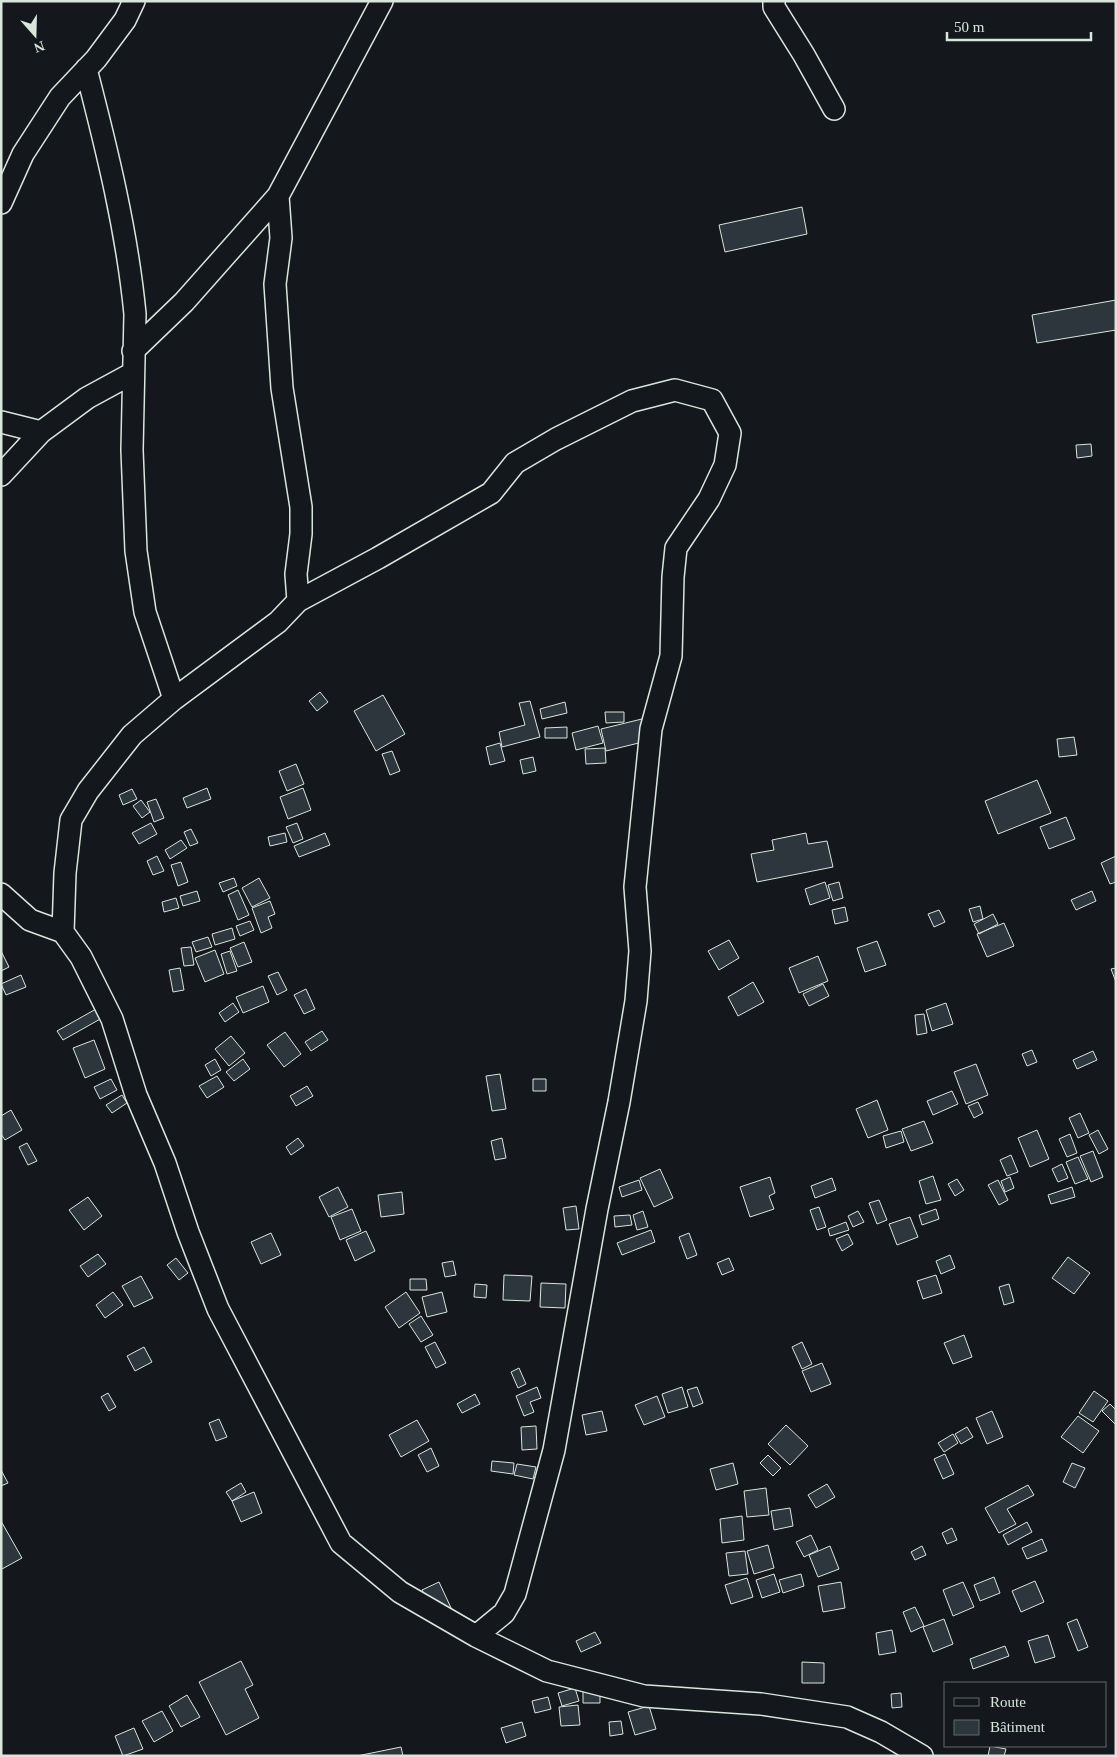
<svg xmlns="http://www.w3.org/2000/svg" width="1117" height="1757" viewBox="0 0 1117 1757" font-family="Georgia,serif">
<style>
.building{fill:#2c363c;stroke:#d8e6dc}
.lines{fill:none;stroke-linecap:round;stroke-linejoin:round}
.minor-casing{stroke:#d8e6dc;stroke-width:24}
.minor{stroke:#14181c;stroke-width:21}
</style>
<rect width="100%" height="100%" fill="#14181c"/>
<!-- building -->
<path class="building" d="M 802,207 L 807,234 L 725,252 L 719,225 Z
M 1116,300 L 1116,330 L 1037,343 L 1032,315 Z
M 1091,444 L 1092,456 L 1077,458 L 1076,445 Z
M 320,692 L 328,702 L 317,711 L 309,701 Z
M 383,695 L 405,734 L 376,751 L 354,711 Z
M 530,701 L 540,737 L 502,747 L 499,732 L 525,725 L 519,703 Z
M 565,702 L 567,713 L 542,719 L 540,709 Z
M 605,712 L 624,712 L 624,722 L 606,723 Z
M 646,718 L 651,740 L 606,751 L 601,729 Z
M 598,726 L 603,743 L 576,750 L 572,733 Z
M 567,727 L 567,738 L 545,738 L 545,728 Z
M 1074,737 L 1077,755 L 1059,757 L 1057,739 Z
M 500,743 L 505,761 L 490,765 L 486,747 Z
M 605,748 L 606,763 L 586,764 L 585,749 Z
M 392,751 L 400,771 L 390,775 L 382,754 Z
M 533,757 L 536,771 L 523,774 L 520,760 Z
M 296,764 L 304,784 L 287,791 L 279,771 Z
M 1037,780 L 1051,813 L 998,834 L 985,801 Z
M 207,788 L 211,799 L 187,808 L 183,798 Z
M 303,788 L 311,810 L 288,819 L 280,797 Z
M 132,789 L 137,799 L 123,805 L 119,795 Z
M 156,799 L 164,818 L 154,822 L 147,802 Z
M 141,800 L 150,812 L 142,818 L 133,806 Z
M 1066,817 L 1075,839 L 1049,849 L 1040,827 Z
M 151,823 L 157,834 L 139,844 L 132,833 Z
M 297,823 L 303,839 L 293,843 L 286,827 Z
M 191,829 L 198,843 L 190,846 L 184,832 Z
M 285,833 L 287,842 L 270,846 L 268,837 Z
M 325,833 L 330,845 L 299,857 L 294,846 Z
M 806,833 L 808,844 L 827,841 L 833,867 L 757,882 L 751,854 L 774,850 L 772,840 Z
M 181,840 L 187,848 L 170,859 L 165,850 Z
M 157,856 L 164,871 L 153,875 L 147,861 Z
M 1116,856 L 1116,882 L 1110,884 L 1101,863 Z
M 181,862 L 188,882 L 178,886 L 171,865 Z
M 234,878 L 237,886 L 223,892 L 219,883 Z
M 259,878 L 270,898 L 252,907 L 242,888 Z
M 825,882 L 830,898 L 810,905 L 805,889 Z
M 839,882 L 843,898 L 833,901 L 828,885 Z
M 238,890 L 249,915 L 238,920 L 228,895 Z
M 197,891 L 200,901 L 183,906 L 180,896 Z
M 1092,891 L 1096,901 L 1076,910 L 1071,900 Z
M 176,898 L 179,908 L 164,912 L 162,902 Z
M 270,901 L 275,914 L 268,917 L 272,928 L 261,933 L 252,908 Z
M 980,906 L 983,919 L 973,922 L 969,909 Z
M 845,907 L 848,921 L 835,924 L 832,910 Z
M 939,910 L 945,922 L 934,927 L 928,914 Z
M 993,914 L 998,924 L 979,934 L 974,924 Z
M 250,921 L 254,930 L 240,936 L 236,926 Z
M 1004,923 L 1014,946 L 987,957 L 977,934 Z
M 232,928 L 235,939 L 215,945 L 212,934 Z
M 208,937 L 212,947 L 196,952 L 192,942 Z
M 729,940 L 739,958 L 719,970 L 708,951 Z
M 877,941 L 886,965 L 865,972 L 857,948 Z
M 244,942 L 252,962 L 238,967 L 230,948 Z
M 191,947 L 194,965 L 184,966 L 181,948 Z
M 215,950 L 224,974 L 205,982 L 195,958 Z
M 1,951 L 9,967 L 1,971 Z
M 230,951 L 237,971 L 227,974 L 221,954 Z
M 818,956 L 828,981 L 799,993 L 789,968 Z
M 180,968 L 184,990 L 173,992 L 169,970 Z
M 1116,968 L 1116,982 L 1111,969 Z
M 278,972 L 287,990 L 277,995 L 268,976 Z
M 21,975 L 26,987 L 6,995 L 1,984 Z
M 753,982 L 764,1002 L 738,1016 L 728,997 Z
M 823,984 L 829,996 L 809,1006 L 803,994 Z
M 263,986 L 269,1002 L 243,1013 L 236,997 Z
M 306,989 L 315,1009 L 304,1014 L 294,995 Z
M 233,1003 L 239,1012 L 225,1022 L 219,1013 Z
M 946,1003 L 953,1024 L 932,1031 L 926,1010 Z
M 96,1009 L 102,1018 L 63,1040 L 57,1031 Z
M 924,1014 L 927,1033 L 917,1035 L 915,1015 Z
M 322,1031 L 328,1040 L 311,1051 L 305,1042 Z
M 285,1032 L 301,1054 L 284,1067 L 267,1045 Z
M 231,1036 L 245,1053 L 229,1066 L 215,1049 Z
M 94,1040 L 105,1069 L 85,1078 L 73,1048 Z
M 1032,1050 L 1037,1062 L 1027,1066 L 1022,1054 Z
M 1093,1051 L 1097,1060 L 1077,1069 L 1073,1060 Z
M 215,1059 L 221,1070 L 211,1076 L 205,1065 Z
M 243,1059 L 250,1069 L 234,1081 L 226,1072 Z
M 976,1064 L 988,1095 L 966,1104 L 954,1072 Z
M 500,1074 L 506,1109 L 492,1111 L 486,1076 Z
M 217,1076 L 224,1087 L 207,1098 L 199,1086 Z
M 111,1079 L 117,1090 L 100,1099 L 94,1087 Z
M 533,1079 L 546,1079 L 546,1091 L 533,1091 Z
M 307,1086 L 313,1096 L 296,1106 L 290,1096 Z
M 952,1091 L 958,1104 L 933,1115 L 927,1101 Z
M 122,1095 L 127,1103 L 112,1113 L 106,1105 Z
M 877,1100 L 888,1130 L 868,1138 L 856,1109 Z
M 978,1102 L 983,1113 L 974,1118 L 968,1106 Z
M 11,1110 L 22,1130 L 5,1140 L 1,1134 L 1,1116 Z
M 1080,1113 L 1089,1133 L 1078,1138 L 1069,1118 Z
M 924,1121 L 933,1143 L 911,1151 L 902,1129 Z
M 1037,1130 L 1049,1159 L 1030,1167 L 1018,1138 Z
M 1098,1130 L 1108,1149 L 1099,1154 L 1089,1135 Z
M 901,1131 L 904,1142 L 886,1148 L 883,1136 Z
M 1070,1134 L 1077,1153 L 1067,1157 L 1059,1139 Z
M 298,1138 L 304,1146 L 291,1155 L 286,1147 Z
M 502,1138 L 506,1158 L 495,1160 L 491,1141 Z
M 27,1143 L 37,1161 L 28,1165 L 19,1147 Z
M 1093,1151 L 1103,1177 L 1091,1182 L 1080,1156 Z
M 1011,1155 L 1018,1172 L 1007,1176 L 1000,1160 Z
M 1078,1157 L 1088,1179 L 1075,1184 L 1066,1162 Z
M 1062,1164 L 1068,1178 L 1058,1182 L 1052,1169 Z
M 660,1169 L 673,1198 L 654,1207 L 640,1178 Z
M 933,1176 L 941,1200 L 926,1204 L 919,1181 Z
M 770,1177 L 775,1193 L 769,1196 L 774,1209 L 750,1217 L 740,1187 Z
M 1010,1177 L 1014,1188 L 1005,1192 L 1001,1181 Z
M 832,1178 L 836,1190 L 815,1198 L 811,1186 Z
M 957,1179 L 964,1190 L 955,1196 L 948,1184 Z
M 639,1180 L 642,1190 L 622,1197 L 619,1187 Z
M 998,1180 L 1008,1200 L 999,1205 L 988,1185 Z
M 338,1187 L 348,1207 L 329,1217 L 319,1197 Z
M 1072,1187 L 1075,1197 L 1051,1204 L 1048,1195 Z
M 402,1192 L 404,1214 L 381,1217 L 378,1195 Z
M 88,1197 L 102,1216 L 84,1230 L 69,1210 Z
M 879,1200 L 887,1220 L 877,1224 L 869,1203 Z
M 576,1206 L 579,1229 L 566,1230 L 563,1208 Z
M 819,1207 L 826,1227 L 817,1230 L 810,1210 Z
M 352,1209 L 361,1231 L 340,1240 L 331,1217 Z
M 936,1209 L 939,1219 L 922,1225 L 919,1215 Z
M 643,1211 L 648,1227 L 637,1230 L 633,1215 Z
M 858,1211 L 864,1222 L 853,1227 L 848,1216 Z
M 630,1215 L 632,1225 L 615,1227 L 614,1216 Z
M 910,1217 L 918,1237 L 897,1245 L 889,1224 Z
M 846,1222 L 849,1230 L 830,1236 L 828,1229 Z
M 651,1230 L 655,1242 L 622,1255 L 617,1243 Z
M 366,1231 L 375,1251 L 355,1261 L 346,1240 Z
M 271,1233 L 281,1255 L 261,1264 L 251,1242 Z
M 689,1233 L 697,1255 L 687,1259 L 679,1237 Z
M 848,1234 L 853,1244 L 842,1251 L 836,1239 Z
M 98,1254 L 106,1264 L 88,1277 L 80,1266 Z
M 950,1255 L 955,1268 L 941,1274 L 936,1261 Z
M 1068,1257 L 1090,1273 L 1074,1294 L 1052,1278 Z
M 176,1258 L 188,1273 L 179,1280 L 167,1265 Z
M 729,1258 L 734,1270 L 722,1275 L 717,1263 Z
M 453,1261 L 456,1275 L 445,1277 L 442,1263 Z
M 504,1275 L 532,1276 L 530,1301 L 503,1300 Z
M 936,1275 L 942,1293 L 923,1299 L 917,1281 Z
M 141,1276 L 153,1298 L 134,1307 L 122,1286 Z
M 410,1279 L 426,1279 L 427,1290 L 410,1290 Z
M 541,1283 L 566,1284 L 565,1308 L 540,1307 Z
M 475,1284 L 487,1285 L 486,1298 L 474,1297 Z
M 1009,1284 L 1014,1302 L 1004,1305 L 999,1287 Z
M 113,1292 L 123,1305 L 105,1318 L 96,1305 Z
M 406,1292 L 420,1313 L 399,1328 L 385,1307 Z
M 442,1292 L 447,1312 L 427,1317 L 422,1297 Z
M 421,1316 L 433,1335 L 421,1342 L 409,1324 Z
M 964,1335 L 972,1357 L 953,1364 L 944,1343 Z
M 435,1342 L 446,1363 L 436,1368 L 425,1347 Z
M 802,1342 L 812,1364 L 802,1369 L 792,1347 Z
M 144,1347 L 152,1362 L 135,1371 L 127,1356 Z
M 822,1363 L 831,1384 L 811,1392 L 802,1371 Z
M 519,1368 L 526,1384 L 518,1388 L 511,1372 Z
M 537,1387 L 541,1398 L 530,1402 L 534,1412 L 524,1416 L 516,1396 Z
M 682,1387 L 688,1407 L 668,1413 L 662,1394 Z
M 697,1387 L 703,1403 L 693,1407 L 687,1390 Z
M 1094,1391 L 1108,1401 L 1093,1422 L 1079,1413 Z
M 108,1393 L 116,1407 L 109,1411 L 101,1397 Z
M 475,1394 L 480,1404 L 462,1413 L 457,1404 Z
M 657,1396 L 665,1417 L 644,1425 L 635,1405 Z
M 1110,1404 L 1116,1410 L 1116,1425 L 1102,1411 Z
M 602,1411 L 607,1431 L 586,1435 L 582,1415 Z
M 992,1411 L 1003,1437 L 987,1444 L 976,1418 Z
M 1078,1416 L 1099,1431 L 1083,1453 L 1061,1437 Z
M 219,1419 L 227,1437 L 216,1441 L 209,1423 Z
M 417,1420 L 429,1441 L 401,1457 L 389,1435 Z
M 786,1425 L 808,1446 L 790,1465 L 768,1444 Z
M 536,1426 L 537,1449 L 522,1450 L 521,1427 Z
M 967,1427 L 973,1437 L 961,1444 L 955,1434 Z
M 953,1434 L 958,1443 L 944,1452 L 938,1443 Z
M 431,1448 L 439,1466 L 427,1472 L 418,1455 Z
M 945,1454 L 954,1474 L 943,1479 L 934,1459 Z
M 768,1455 L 781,1468 L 773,1476 L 760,1463 Z
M 492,1461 L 514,1463 L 513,1474 L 491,1471 Z
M 733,1463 L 738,1484 L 716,1490 L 710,1469 Z
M 1072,1463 L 1085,1468 L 1075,1488 L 1063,1482 Z
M 517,1464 L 536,1467 L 533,1479 L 514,1475 Z
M 1,1470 L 8,1483 L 1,1486 Z
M 241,1483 L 246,1492 L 232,1501 L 226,1492 Z
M 827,1484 L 835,1497 L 816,1508 L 808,1495 Z
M 1028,1485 L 1034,1495 L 1007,1509 L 1016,1524 L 999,1533 L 985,1508 Z
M 766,1488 L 769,1515 L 747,1517 L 744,1491 Z
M 254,1492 L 262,1513 L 241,1522 L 232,1501 Z
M 790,1508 L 793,1526 L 774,1530 L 771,1511 Z
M 742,1516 L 744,1540 L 722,1543 L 720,1519 Z
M 1,1521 L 22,1558 L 2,1569 L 1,1568 Z
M 1027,1522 L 1032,1532 L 1008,1545 L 1003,1535 Z
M 952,1528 L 957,1540 L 947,1544 L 942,1533 Z
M 811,1535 L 818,1550 L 804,1557 L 796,1542 Z
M 1042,1539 L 1047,1551 L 1027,1559 L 1022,1548 Z
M 768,1545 L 774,1568 L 754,1574 L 747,1551 Z
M 830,1546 L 839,1569 L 818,1577 L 809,1555 Z
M 922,1546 L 926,1555 L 915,1560 L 911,1552 Z
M 745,1551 L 748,1574 L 729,1576 L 726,1553 Z
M 774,1574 L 780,1592 L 762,1598 L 756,1580 Z
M 801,1574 L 804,1586 L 783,1593 L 779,1580 Z
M 994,1577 L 1000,1593 L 980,1601 L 974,1585 Z
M 747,1578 L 753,1597 L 731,1604 L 725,1585 Z
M 1035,1581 L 1044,1602 L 1021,1612 L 1012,1591 Z
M 439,1582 L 452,1610 L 435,1618 L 422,1590 Z
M 841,1582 L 845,1608 L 823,1612 L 818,1586 Z
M 963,1582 L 974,1607 L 953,1616 L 943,1590 Z
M 915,1607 L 924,1626 L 911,1632 L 903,1612 Z
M 944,1619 L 953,1644 L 933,1652 L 923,1627 Z
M 1077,1619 L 1088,1647 L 1078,1651 L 1067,1623 Z
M 892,1630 L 896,1652 L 879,1655 L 876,1633 Z
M 595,1632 L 601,1643 L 581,1652 L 576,1641 Z
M 1048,1635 L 1055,1657 L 1035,1663 L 1028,1641 Z
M 1005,1646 L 1009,1656 L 973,1669 L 970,1659 Z
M 241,1661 L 253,1685 L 245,1689 L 259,1718 L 226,1735 L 199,1682 Z
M 802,1662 L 824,1663 L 824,1683 L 802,1683 Z
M 575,1688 L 579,1701 L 562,1706 L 558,1693 Z
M 583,1689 L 600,1689 L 600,1703 L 583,1703 Z
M 901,1693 L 902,1707 L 892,1708 L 891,1694 Z
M 187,1695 L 200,1717 L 181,1727 L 169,1706 Z
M 548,1697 L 551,1709 L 535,1713 L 532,1701 Z
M 578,1705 L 580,1725 L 561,1726 L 559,1707 Z
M 649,1706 L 656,1729 L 635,1735 L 628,1712 Z
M 162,1711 L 173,1731 L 154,1742 L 142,1721 Z
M 621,1721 L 623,1734 L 610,1736 L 609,1722 Z
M 522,1722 L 526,1736 L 506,1743 L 501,1728 Z
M 134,1728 L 143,1749 L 123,1756 L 115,1736 Z
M 990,1746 L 1006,1749 L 1004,1756 L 988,1756 Z
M 401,1747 L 403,1756 L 357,1756 Z"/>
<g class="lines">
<!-- minor casing -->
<g class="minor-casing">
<path id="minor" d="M 774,1 L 774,7 L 804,55 L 834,109
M 86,69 C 107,150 127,231 135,314 L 132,450 L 136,551 L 145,612 L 174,699
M 1,203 L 23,154 L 60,97 L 96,59 L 125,20 L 134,1
M 133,351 L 184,302 L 278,196 L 382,1
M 1,422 L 41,432
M 1,475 L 41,432 L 87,398 L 133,373
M 298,601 L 378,558 L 491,493 L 515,463 L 556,439 L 632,401 L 675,390 L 712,400 L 730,433 L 725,465 L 709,499 L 676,548 L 673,577 L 671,656 L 651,729 L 635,887 L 640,951 L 636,1001 L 619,1102 L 597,1209 L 554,1450 L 515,1594 L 504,1613 L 476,1636
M 1,894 L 30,920 L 63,932 L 81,957 L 112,1019 L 136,1095 L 165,1163 L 188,1232 L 218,1309 L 341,1543 L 400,1592 L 476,1636 L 547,1671 L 644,1696 L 761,1704 L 847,1717 L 881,1732 L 922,1756
M 63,932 L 65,873 L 71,820 L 88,791 L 132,735 L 174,699 L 278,622 L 298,601 L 296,574 L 301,534 L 301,507 L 282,388 L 275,284 L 281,238 L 278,196"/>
</g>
<!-- minor -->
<use href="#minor" class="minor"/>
</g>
<!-- border -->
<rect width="1117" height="1757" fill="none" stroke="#d8e6dc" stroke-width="5"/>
<!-- legend -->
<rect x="944" y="1682" width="162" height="65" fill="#14181c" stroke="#626a69"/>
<rect x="954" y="1698" width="25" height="8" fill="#14181c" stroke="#626a69"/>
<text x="990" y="1707" font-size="15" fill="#d8e6dc">Route</text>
<rect x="954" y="1720" width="25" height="15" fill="#2c363c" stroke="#626a69"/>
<text x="990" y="1732" font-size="15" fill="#d8e6dc">Bâtiment</text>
<!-- north arrow -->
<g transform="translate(35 35) rotate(160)" stroke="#14181c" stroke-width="4" paint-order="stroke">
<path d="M0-4L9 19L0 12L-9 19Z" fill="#d8e6dc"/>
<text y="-8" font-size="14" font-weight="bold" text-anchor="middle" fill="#d8e6dc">N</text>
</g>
<!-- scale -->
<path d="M947 32v8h144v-8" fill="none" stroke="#d8e6dc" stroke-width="2.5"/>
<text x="954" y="32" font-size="15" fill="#d8e6dc" stroke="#14181c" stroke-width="4" paint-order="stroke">50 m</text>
</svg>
